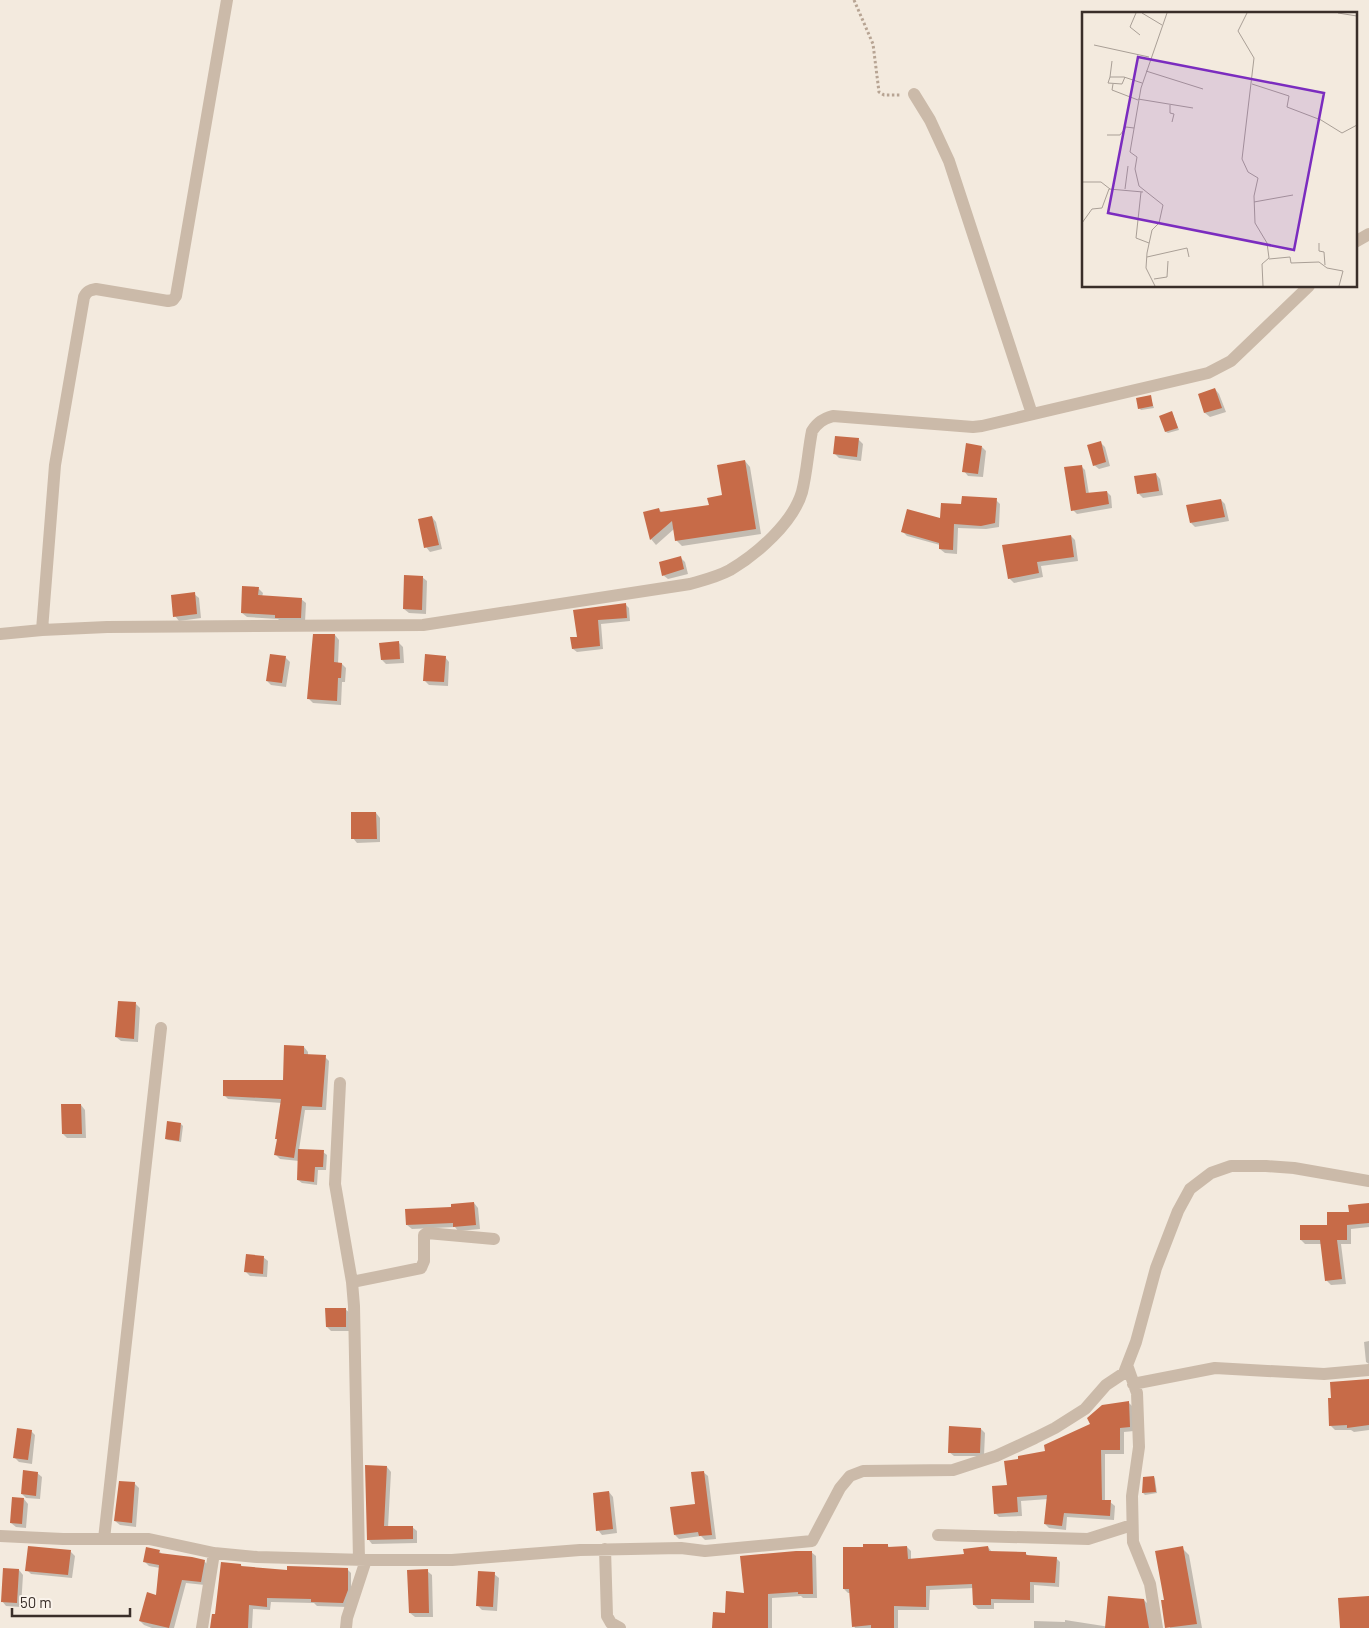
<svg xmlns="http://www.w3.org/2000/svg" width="1369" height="1628" viewBox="0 0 1369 1628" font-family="Barlow,sans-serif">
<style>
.shadow{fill:#0003}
.building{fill:#c76b48}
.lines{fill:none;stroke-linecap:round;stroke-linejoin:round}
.path{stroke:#b7a493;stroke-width:3;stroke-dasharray:2.5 2.5;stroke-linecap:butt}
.minor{stroke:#cbbaa9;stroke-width:12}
.inset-road{fill:none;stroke:#a99f96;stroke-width:1}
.view{fill:#7b2cbf;fill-opacity:0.15;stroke:#7b2cbf;stroke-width:2.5}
.inset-edge{fill:none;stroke:#392e29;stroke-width:2.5}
</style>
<rect width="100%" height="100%" fill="#f3eade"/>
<!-- shadow -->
<path class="shadow" d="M 1215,389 L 1219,394 L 1226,412 L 1210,417 L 1205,413 L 1199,394 Z
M 1150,396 L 1154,408 L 1141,410 L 1139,408 Z
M 1172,412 L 1179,430 L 1168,433 L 1166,432 Z
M 858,439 L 863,444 L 861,461 L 839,458 L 835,454 Z
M 1100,442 L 1105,447 L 1110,466 L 1099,469 L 1094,465 Z
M 982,447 L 986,451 L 983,477 L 968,476 L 964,471 Z
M 745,461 L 750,467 L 761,534 L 682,546 L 676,540 L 674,529 L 656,545 L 651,539 L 645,513 L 659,509 L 662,513 L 710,506 L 724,496 Z
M 1081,466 L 1085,470 L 1089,494 L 1107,492 L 1111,496 L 1112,508 L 1077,514 L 1073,510 Z
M 1156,474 L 1160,479 L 1163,495 L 1143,498 L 1139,494 Z
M 996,500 L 1000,504 L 999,527 L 986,529 L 958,528 L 957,554 L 945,553 L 940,549 L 940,545 L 907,536 L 902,531 L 942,519 L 963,505 Z
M 1221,500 L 1225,504 L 1229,521 L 1195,527 L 1191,523 Z
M 432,517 L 436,522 L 442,549 L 430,552 L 426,547 Z
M 1071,536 L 1075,540 L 1078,561 L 1041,566 L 1043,577 L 1014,583 L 1009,578 Z
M 680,557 L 685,562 L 688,574 L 668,579 L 663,575 Z
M 422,577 L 427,581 L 426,614 L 409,613 L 404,609 Z
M 258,588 L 263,593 L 262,597 L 301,599 L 306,603 L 305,622 L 281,622 L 278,619 L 247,617 L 242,613 Z
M 194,594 L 199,598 L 201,618 L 179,621 L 175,616 Z
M 625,604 L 629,608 L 630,621 L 601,624 L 603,649 L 577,652 L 573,649 L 578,638 L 575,611 Z
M 335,635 L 339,640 L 338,664 L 342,664 L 346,668 L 345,682 L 342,682 L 341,705 L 313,703 L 309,699 Z
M 398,642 L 403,647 L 404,663 L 386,664 L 382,660 Z
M 285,657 L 290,662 L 286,687 L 271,685 L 267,681 Z
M 445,657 L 449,662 L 448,686 L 429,685 L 424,680 Z
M 376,813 L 380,818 L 380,842 L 357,843 L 353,838 Z
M 136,1004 L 140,1008 L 138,1042 L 121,1041 L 116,1037 Z
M 304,1047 L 308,1052 L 308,1055 L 325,1057 L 329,1061 L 326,1110 L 305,1110 L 299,1150 L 323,1152 L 327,1155 L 326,1170 L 318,1170 L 317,1185 L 302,1183 L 298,1180 L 299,1161 L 280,1159 L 276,1155 L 278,1140 L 276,1139 L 282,1103 L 228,1099 L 224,1095 L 284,1082 Z
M 81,1105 L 85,1110 L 86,1138 L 67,1138 L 63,1134 Z
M 181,1124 L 183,1126 L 181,1142 L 168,1140 L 166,1139 Z
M 474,1203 L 478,1208 L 480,1229 L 458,1231 L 455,1227 L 412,1229 L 407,1225 L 453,1209 Z
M 1369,1205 L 1369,1227 L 1351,1229 L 1351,1244 L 1341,1244 L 1346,1284 L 1331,1285 L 1327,1281 L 1322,1244 L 1305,1244 L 1301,1240 Z
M 263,1257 L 268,1261 L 267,1277 L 250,1276 L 245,1271 Z
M 345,1309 L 350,1313 L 350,1331 L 331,1331 L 327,1327 Z
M 1369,1341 L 1369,1364 L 1366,1362 L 1364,1342 Z
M 1369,1379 L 1369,1430 L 1354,1432 L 1351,1430 L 1335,1430 L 1330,1425 Z
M 1129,1403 L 1133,1407 L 1134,1431 L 1124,1432 L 1124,1454 L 1105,1454 L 1105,1501 L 1110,1502 L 1115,1506 L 1114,1520 L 1067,1517 L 1066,1530 L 1049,1528 L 1045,1524 L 1048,1499 L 1021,1501 L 1022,1516 L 999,1517 L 995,1513 L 1009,1486 L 1046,1452 Z
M 981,1429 L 985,1433 L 984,1456 L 954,1456 L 949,1452 Z
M 31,1431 L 35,1435 L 32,1464 L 19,1462 L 14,1457 Z
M 387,1467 L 391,1472 L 388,1528 L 412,1527 L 417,1531 L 417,1543 L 372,1544 L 368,1539 Z
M 703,1472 L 708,1476 L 716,1539 L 705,1540 L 701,1536 L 679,1539 L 675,1535 L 696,1505 Z
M 37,1473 L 42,1477 L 40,1499 L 26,1498 L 22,1494 Z
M 1154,1477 L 1155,1479 L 1157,1493 L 1145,1495 L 1143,1493 Z
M 134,1483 L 139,1488 L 136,1527 L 120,1525 L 115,1521 Z
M 609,1492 L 613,1497 L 617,1533 L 602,1535 L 598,1530 Z
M 24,1499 L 28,1504 L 26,1528 L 16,1527 L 11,1523 Z
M 887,1545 L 890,1548 L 907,1547 L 911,1551 L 911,1560 L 965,1555 L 988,1547 L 992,1552 L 1025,1553 L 1029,1556 L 1056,1558 L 1060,1562 L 1059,1587 L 1034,1585 L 1034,1603 L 994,1603 L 994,1609 L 978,1609 L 974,1605 L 974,1588 L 930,1590 L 929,1610 L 898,1610 L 898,1628 L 855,1628 L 854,1626 L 851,1593 L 848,1593 L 844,1589 L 864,1548 Z
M 1182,1548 L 1189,1555 L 1202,1628 L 1170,1628 L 1157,1552 Z
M 70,1551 L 75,1556 L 72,1578 L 31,1574 L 27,1570 Z
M 159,1551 L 163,1555 L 204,1561 L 208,1565 L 205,1585 L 186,1583 L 174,1628 L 152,1628 L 144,1625 L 140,1621 L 157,1596 L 160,1568 L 149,1566 L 145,1562 Z
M 811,1552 L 816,1556 L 817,1598 L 803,1598 L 801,1596 L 772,1598 L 772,1628 L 713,1628 L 745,1594 Z
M 241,1565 L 243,1568 L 288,1572 L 347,1569 L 351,1573 L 351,1594 L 347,1607 L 317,1606 L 314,1603 L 271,1602 L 270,1610 L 253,1609 L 252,1628 L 211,1628 Z
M 4,1569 L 19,1570 L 23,1575 L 21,1607 L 6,1606 L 2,1601 Z
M 427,1571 L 432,1575 L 433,1617 L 415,1617 L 410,1613 Z
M 494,1574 L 499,1578 L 497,1611 L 482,1610 L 478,1606 Z
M 1144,1600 L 1151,1607 L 1154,1628 L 1034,1628 L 1034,1621 L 1065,1622 L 1065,1620 L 1110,1627 Z"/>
<!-- building -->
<path class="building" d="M 1215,388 L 1222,408 L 1204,413 L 1198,394 Z
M 1151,395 L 1153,406 L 1138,409 L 1136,398 Z
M 1172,411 L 1178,428 L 1165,432 L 1159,416 Z
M 835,436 L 859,438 L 857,457 L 833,454 Z
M 1101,441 L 1106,462 L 1093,466 L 1087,445 Z
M 966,443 L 982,446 L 978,474 L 962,472 Z
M 745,460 L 756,529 L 675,541 L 672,521 L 650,540 L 643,512 L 659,508 L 660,512 L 709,505 L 707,498 L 722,495 L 717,465 Z
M 1082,465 L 1086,493 L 1107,491 L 1109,504 L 1071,511 L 1064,467 Z
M 1156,473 L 1159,491 L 1137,494 L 1134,476 Z
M 962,496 L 997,498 L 995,523 L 981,526 L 954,524 L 953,550 L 939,549 L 939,543 L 901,532 L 907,509 L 940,518 L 941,503 L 961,504 Z
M 1221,499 L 1225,517 L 1190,523 L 1186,505 Z
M 432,516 L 439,545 L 424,548 L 418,519 Z
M 1071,535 L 1074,557 L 1037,562 L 1039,573 L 1008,579 L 1002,545 Z
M 681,556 L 684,569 L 662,576 L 659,562 Z
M 404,575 L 423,576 L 422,610 L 403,609 Z
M 242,586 L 259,587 L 258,595 L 302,598 L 301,618 L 275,618 L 275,615 L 241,613 Z
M 195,592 L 197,614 L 173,617 L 171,595 Z
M 626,603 L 627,618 L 598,620 L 600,646 L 572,649 L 570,637 L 577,637 L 573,610 Z
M 313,634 L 335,634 L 334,662 L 342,663 L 341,678 L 338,678 L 337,701 L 307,699 Z
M 399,641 L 400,659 L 381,660 L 379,643 Z
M 270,654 L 286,656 L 282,683 L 266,681 Z
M 425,654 L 446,656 L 444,682 L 423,681 Z
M 351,812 L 376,812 L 377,839 L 351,839 Z
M 118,1001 L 136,1002 L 134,1039 L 115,1037 Z
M 284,1045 L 304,1046 L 304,1054 L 326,1055 L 322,1107 L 302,1106 L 294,1158 L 274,1155 L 277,1139 L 275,1139 L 281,1099 L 223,1096 L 223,1080 L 283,1080 Z
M 61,1104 L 81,1104 L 82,1134 L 62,1134 Z
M 167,1121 L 181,1123 L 179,1141 L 165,1139 Z
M 298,1149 L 324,1150 L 323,1167 L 315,1167 L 314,1182 L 297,1180 Z
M 474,1202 L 476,1225 L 453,1227 L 453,1223 L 406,1225 L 405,1209 L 451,1207 L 451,1204 Z
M 1369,1203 L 1369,1223 L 1347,1225 L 1347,1240 L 1337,1240 L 1342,1279 L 1325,1281 L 1320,1240 L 1300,1240 L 1300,1225 L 1327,1225 L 1327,1212 L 1349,1212 L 1348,1205 Z
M 246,1254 L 264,1256 L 263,1274 L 244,1272 Z
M 325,1308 L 346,1308 L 346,1327 L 326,1327 Z
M 1369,1379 L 1369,1425 L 1347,1428 L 1347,1425 L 1329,1426 L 1328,1398 L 1331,1398 L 1330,1382 Z
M 1129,1401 L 1130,1427 L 1120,1428 L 1120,1450 L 1101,1450 L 1102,1500 L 1111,1500 L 1110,1516 L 1064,1513 L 1062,1526 L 1044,1524 L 1047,1495 L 1017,1497 L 1018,1512 L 994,1514 L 992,1486 L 1007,1485 L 1004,1461 L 1018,1459 L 1018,1456 L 1045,1451 L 1044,1445 L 1090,1424 L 1087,1418 L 1102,1405 Z
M 949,1426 L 981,1428 L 980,1453 L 948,1453 Z
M 17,1428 L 32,1430 L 28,1460 L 13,1458 Z
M 365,1465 L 387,1466 L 384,1526 L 413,1526 L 413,1539 L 367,1540 Z
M 23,1470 L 38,1472 L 36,1496 L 21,1494 Z
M 704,1471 L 712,1535 L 699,1536 L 698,1532 L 674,1535 L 670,1507 L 695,1504 L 691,1472 Z
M 1154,1476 L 1156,1492 L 1142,1493 L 1143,1477 Z
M 119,1481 L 135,1482 L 132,1523 L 114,1521 Z
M 609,1491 L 613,1529 L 596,1531 L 593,1493 Z
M 12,1497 L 24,1498 L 22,1524 L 10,1523 Z
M 863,1544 L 888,1544 L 888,1547 L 907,1546 L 908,1559 L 964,1554 L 963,1549 L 988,1546 L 989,1551 L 1026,1552 L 1026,1555 L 1057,1557 L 1055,1583 L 1030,1582 L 1030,1600 L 991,1599 L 991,1605 L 973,1605 L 972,1584 L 926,1586 L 926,1607 L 894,1606 L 894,1628 L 871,1628 L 871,1625 L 852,1627 L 849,1589 L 843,1589 L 843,1547 L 863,1547 Z
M 28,1546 L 71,1550 L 68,1575 L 25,1571 Z
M 1183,1546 L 1197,1624 L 1165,1628 L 1161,1600 L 1164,1600 L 1155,1551 Z
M 146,1547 L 160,1550 L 159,1553 L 192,1557 L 205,1560 L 201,1582 L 182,1580 L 169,1628 L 139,1621 L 147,1592 L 156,1595 L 159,1565 L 143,1562 Z
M 796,1551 L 812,1551 L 813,1594 L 798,1594 L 798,1592 L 768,1594 L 768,1628 L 712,1628 L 713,1612 L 725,1613 L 726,1591 L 744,1593 L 740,1556 Z
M 221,1562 L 241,1564 L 241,1566 L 287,1570 L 287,1566 L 348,1568 L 348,1590 L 343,1603 L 311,1602 L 311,1599 L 267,1598 L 267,1607 L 249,1605 L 248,1628 L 210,1628 L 212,1614 L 215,1614 Z
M 3,1568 L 19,1569 L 17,1603 L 1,1602 Z
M 428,1569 L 429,1613 L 409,1613 L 407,1570 Z
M 478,1571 L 495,1572 L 493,1607 L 476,1606 Z
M 1108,1596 L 1144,1599 L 1149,1628 L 1105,1628 Z
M 1369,1596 L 1369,1628 L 1340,1628 L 1338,1598 Z"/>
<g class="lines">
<!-- path -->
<path class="path" d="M 854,0 L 873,44 L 879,92 L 884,95 L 901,95"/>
<!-- minor -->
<path class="minor" d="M 914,94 L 930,120 L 949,161 L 1032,414
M 1355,242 L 1369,234
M 42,630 L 55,465 L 84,297 C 87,291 90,290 96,289 L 168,301 L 173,300 L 176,296 L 227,0
M 0,634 L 42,630 L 107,627 L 423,625 L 690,584 C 704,580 717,577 730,570 C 757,554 793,523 802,492 C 807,472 808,451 812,431 C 818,422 823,419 833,416 L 973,427 L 982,426 L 1208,373 L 1231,361 L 1309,286
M 340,1083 L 335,1184 L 352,1282 L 354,1306 L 359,1560
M 352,1282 L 421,1268 L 424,1261 L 424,1235 L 427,1233 L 494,1239
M 1127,1365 L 1137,1393 L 1139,1447 L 1132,1496 L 1133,1542 L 1150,1584 L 1157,1628
M 1133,1384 L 1215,1368 L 1324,1374 L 1369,1370
M 938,1535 L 1088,1539 L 1132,1525
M 0,1536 L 63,1539 L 149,1539 L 214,1553 L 257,1557 L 366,1560 L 452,1560 L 580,1550 L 681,1548 L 705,1551 L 812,1541 L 840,1488 L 850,1476 L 863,1471 L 953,1470 L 996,1456 L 1035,1438 L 1055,1428 L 1085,1409 L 1106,1385 L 1124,1373 L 1136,1342 L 1156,1268 L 1178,1211 L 1190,1189 L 1211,1173 L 1231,1166 L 1266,1166 L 1294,1168 L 1369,1181
M 104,1539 L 161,1028
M 605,1549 L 607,1616 L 611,1623 L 620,1628
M 202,1628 L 214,1553
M 346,1628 L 347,1618 L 366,1560"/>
</g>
<!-- overview -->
<g transform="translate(1082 12)">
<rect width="275" height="275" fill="#f3eade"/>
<path class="inset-road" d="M 54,1 L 48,15 L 58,23M 60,1 L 80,13M 165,1 L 156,19 L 172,46 L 160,147 L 166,160 L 176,166 L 172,184 L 173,211 L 185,231 L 187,246 L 180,252 L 181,274M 256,1 L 275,4M 12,33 L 67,45M 30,49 L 28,65 L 42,65 L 60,71M 64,59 L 121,77M 28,65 L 26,71 L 40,72 L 43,65M 31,72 L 30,78 L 56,88M 170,72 L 207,84 L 205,95 L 239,108 L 260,121 L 275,113M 56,87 L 111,96M 88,93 L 88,101 L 92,102 L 90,110M 25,123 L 38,123 L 44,115 L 52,116M 0,170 L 19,170 L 28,177M 43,177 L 46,154M 59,180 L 54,226 L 67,231M 172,190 L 211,183M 0,211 L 10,197 L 20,196 L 27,177 L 61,180M 237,231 L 237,239 L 242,240 L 243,253M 65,245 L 105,236 L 107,245M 187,247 L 208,245 L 209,251 L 237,250 L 245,256 L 261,259 L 257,274M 72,267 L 85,265 L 86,249M 73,274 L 64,256 L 65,241 L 70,218 L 77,211 L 81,193 L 57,174 L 53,157 L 55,145 L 48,140 L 59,76 L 85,1"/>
<path class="view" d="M 56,45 L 242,81 L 212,238 L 26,201 Z"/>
<rect width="275" height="275" class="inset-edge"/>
</g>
<!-- scale -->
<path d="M12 1608v8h118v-8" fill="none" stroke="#392e29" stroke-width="2.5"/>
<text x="20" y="1608" font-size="15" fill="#392e29" stroke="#faf3eb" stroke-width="4" paint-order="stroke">50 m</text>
</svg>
